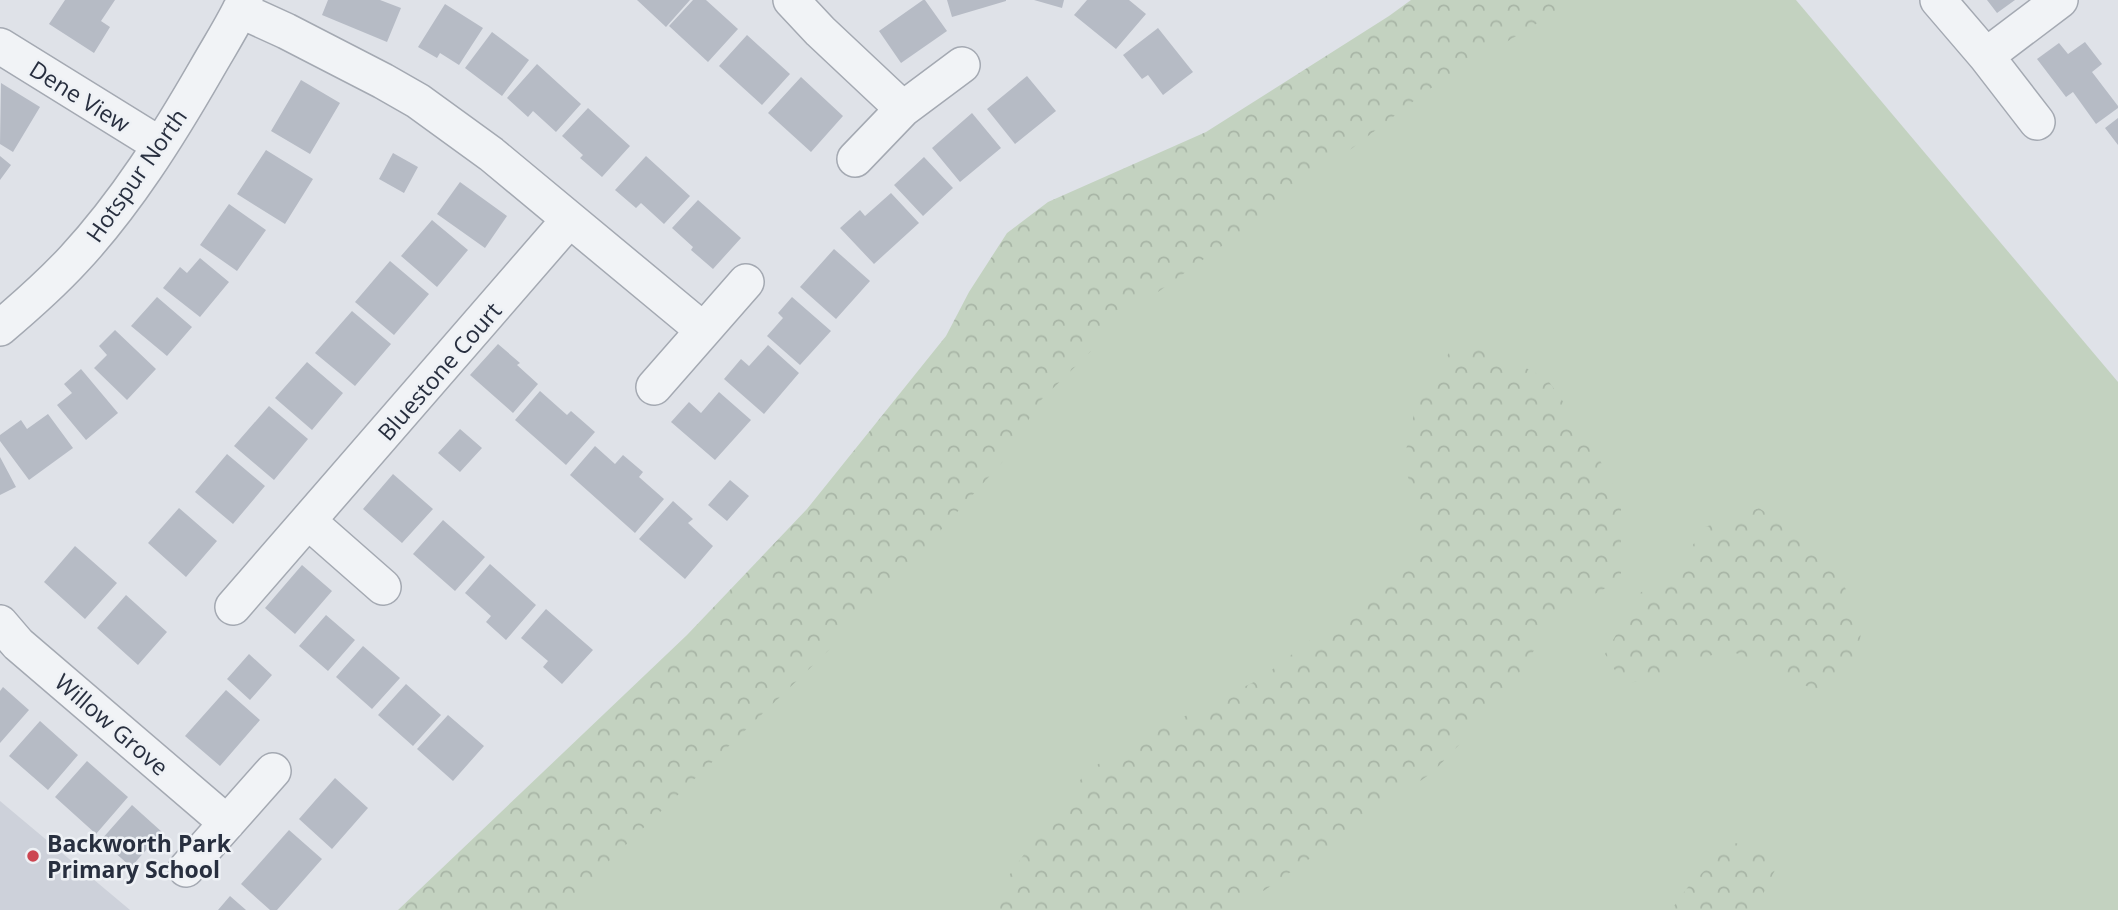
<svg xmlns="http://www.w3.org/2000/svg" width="2118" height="910" viewBox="0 0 2118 910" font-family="'Open Sans',sans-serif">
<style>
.built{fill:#cdd1da}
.grass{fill:#c3d2c0}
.forest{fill:url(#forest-crowns)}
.building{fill:#b6bbc5}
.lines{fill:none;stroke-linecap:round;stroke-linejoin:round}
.street-casing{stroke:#a4a9b2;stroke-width:38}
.street{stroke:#f1f3f6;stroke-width:35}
.poi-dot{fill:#cc4551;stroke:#eef1f5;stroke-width:2.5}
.labels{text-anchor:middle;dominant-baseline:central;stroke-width:5;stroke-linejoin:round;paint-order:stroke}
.street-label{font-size:23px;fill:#282f3f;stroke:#eef1f5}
.poi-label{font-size:23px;font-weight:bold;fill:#282f3f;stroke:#eef1f5;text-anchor:start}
</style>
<defs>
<pattern id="forest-crowns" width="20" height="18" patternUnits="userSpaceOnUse" patternTransform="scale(1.75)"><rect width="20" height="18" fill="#c3d2c0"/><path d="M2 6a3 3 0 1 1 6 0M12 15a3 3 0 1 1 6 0" fill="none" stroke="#a8b5a6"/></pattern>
</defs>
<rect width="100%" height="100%" fill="#dfe2e8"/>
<!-- built -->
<path class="built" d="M 0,801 L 130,910 L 0,910 Z"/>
<!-- grass -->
<path class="grass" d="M 1541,0 L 1796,0 L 2118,382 L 2118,910 L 472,910 L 990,405 Z"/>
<!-- forest -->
<path class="forest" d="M 1411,0 L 1575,0 L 1428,90 L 1265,215 L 1133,310 L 1039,402 L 1006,458 L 856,624 L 558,910 L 398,910 L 687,635 L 807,509 L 946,336 L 969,292 L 1007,233 L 1048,202 L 1206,132 L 1389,16 Z
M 1453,347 L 1495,352 L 1547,379 L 1586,434 L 1621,500 L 1621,579 L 1556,617 L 1500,702 L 1433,772 L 1265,890 L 1220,910 L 985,910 L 1036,837 L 1088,770 L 1165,726 L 1260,679 L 1420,556 L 1417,501 L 1403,464 L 1417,400 Z
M 1759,508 L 1806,541 L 1839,575 L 1863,625 L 1852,674 L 1821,693 L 1742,655 L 1725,650 L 1681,667 L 1624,685 L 1605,654 L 1640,593 L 1678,567 L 1705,527 Z
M 1733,842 L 1780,860 L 1755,910 L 1671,910 L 1688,887 Z"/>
<!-- building -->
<path class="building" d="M 65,0 L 115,0 L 101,21 L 110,27 L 94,53 L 49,24 Z
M 328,0 L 380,0 L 401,8 L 387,42 L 322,15 Z
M 637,0 L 690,0 L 666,27 Z
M 693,0 L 706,0 L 738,29 L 708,62 L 669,26 Z
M 923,0 L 925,0 L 947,31 L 901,63 L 879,31 Z
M 947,0 L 1006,0 L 1006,1 L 952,17 Z
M 1034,0 L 1064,0 L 1062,8 Z
M 1087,0 L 1129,0 L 1146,14 L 1116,49 L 1074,15 Z
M 1987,0 L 2015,0 L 1997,13 Z
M 445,4 L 483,28 L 459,65 L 440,53 L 437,58 L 418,47 Z
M 1158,28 L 1193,72 L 1163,95 L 1148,75 L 1142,79 L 1123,55 Z
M 492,32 L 529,60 L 502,96 L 465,68 Z
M 747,35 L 790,74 L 762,105 L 719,66 Z
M 2085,42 L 2102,64 L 2092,72 L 2118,106 L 2118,108 L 2096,124 L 2073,92 L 2066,97 L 2037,59 L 2059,43 L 2068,54 Z
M 537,64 L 581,104 L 556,132 L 533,111 L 528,117 L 507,98 Z
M 1027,76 L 1056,111 L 1015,144 L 987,109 Z
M 801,77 L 843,116 L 811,152 L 768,113 Z
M 301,80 L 340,103 L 310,154 L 271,131 Z
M 1,83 L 40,107 L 13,152 L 0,144 Z
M 588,108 L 630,146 L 602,177 L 580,158 L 583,155 L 562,136 Z
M 972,113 L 1001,148 L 960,182 L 932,148 Z
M 2118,118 L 2118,145 L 2105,128 Z
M 266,150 L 313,179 L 285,224 L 237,194 Z
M 393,153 L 418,167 L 404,193 L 379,179 Z
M 0,156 L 11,165 L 0,180 Z
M 646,156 L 690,196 L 664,224 L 641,203 L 636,208 L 615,190 Z
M 924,157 L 953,188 L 923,216 L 894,185 Z
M 460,182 L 507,216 L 485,248 L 437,214 Z
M 891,193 L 919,223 L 874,264 L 840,228 L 860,210 L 865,216 Z
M 698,200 L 741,238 L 713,269 L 691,250 L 693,247 L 672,228 Z
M 229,204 L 266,230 L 237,271 L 200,245 Z
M 432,220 L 468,250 L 437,287 L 401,256 Z
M 834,249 L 870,281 L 836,319 L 800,287 Z
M 200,258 L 229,282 L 200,317 L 163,288 L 180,267 L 187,273 Z
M 390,261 L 429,294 L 394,335 L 355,302 Z
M 157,297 L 192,327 L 167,356 L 131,326 Z
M 792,297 L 831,331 L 800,365 L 767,336 L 783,318 L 778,313 Z
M 352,311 L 391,344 L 355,386 L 315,353 Z
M 115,330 L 156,369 L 127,400 L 94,368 L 107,355 L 99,346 Z
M 498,344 L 520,363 L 517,365 L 538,384 L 513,413 L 470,375 Z
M 768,345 L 799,373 L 764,414 L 724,379 L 741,359 L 749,366 Z
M 307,362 L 343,393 L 312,430 L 275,398 Z
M 81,369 L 118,413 L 86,440 L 57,405 L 72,393 L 64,384 Z
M 540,391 L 567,415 L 571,411 L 595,432 L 566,465 L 515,420 Z
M 719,392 L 751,420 L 715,460 L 671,422 L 689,402 L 701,413 Z
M 269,406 L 308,439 L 274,480 L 234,446 Z
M 48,414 L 73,448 L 29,480 L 0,441 L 0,435 L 21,420 L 27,429 Z
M 460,429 L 482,448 L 460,472 L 438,453 Z
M 595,446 L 615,464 L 623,455 L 643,472 L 639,477 L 664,499 L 635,533 L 570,475 Z
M 227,454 L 265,486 L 233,524 L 195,492 Z
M 0,457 L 16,487 L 0,495 Z
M 393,474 L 433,509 L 402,543 L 363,509 Z
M 730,480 L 749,496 L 727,521 L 708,505 Z
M 673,501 L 693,519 L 688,523 L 713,546 L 685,579 L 639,539 Z
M 179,508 L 217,541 L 186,577 L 148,543 Z
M 443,520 L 485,557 L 455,591 L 413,554 Z
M 75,546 L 117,583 L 85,619 L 44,582 Z
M 490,564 L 536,605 L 506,640 L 486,622 L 491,616 L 465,593 Z
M 302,565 L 332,591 L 295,634 L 265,608 Z
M 126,595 L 167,632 L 138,665 L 97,628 Z
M 546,609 L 593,650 L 562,684 L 543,667 L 548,661 L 521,638 Z
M 326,615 L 355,640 L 328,671 L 299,646 Z
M 363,646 L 400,678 L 372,709 L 336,677 Z
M 249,654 L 272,675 L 250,700 L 227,679 Z
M 406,684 L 441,715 L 413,746 L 378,715 Z
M 3,687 L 29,710 L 0,743 L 0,691 Z
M 226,690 L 260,720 L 220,766 L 185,736 Z
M 448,715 L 484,746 L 453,781 L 417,749 Z
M 40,721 L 78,755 L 48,790 L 9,756 Z
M 87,761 L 128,797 L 96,834 L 55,797 Z
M 335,778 L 368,808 L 332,849 L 299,819 Z
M 132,805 L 162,832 L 131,867 L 101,840 Z
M 289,830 L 322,859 L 277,910 L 270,910 L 241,884 Z
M 230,896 L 246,910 L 218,910 Z"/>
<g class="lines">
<!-- street casing -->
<g class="street-casing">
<path id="street" d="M 791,0 L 820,31 L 903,109
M 1938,0 L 1986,56 L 2037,122
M 240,10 L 286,31 L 383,81 L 418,101 L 491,154 L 703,330
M 0,46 L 160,145
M 1986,56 L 2060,0
M 855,159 L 903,109 L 962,65
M 0,328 C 26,306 51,284 74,259 C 126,203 168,136 206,70 C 219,47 234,24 245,0
M 654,387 L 746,282
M 309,522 L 383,587
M 233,607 L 569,220
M 0,623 L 18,644 L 227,823
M 186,869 L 273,771"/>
</g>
<!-- street -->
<use href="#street" class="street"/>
</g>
<!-- markers -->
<circle class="poi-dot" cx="33" cy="856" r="7"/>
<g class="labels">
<!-- street labels -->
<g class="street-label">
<text transform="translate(80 96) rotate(32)">Dene View</text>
<text transform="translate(136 175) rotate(-55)">Hotspur North</text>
<text transform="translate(439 371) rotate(-49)">Bluestone Court</text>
<text transform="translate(112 724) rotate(41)">Willow Grove</text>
</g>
<!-- poi labels -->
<g class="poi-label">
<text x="47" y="843">Backworth Park<tspan x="47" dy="26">Primary School</tspan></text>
</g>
</g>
</svg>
